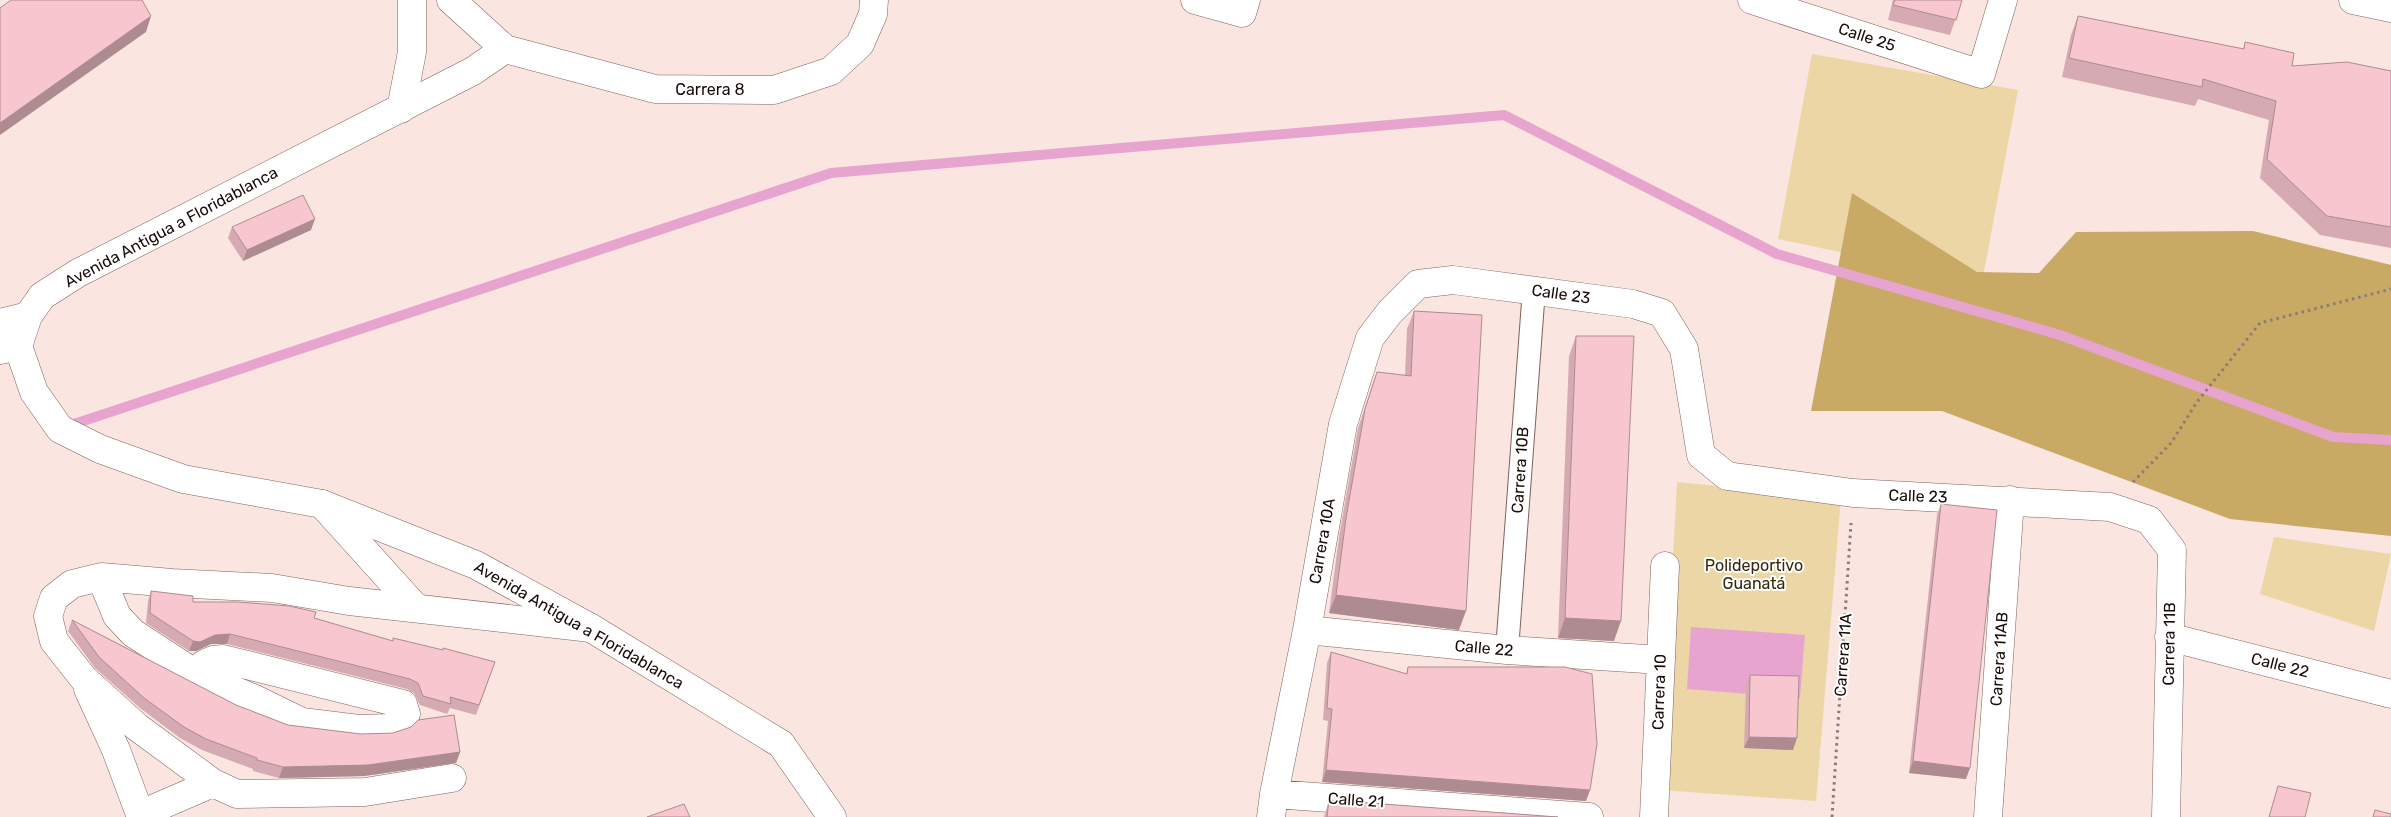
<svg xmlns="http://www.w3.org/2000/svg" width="2391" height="817" viewBox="0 0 2391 817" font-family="Rubik,sans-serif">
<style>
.green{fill:#ecd6a6}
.forest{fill:#c8aa64}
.water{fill:#e7a4cf}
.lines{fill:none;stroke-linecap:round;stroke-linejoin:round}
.stream{stroke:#e7a4cf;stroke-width:10}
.pedestrian-casing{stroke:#82625b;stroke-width:24}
.minor-casing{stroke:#82625b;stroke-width:29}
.tertiary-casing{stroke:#82625b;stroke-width:29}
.path{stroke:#8c7b77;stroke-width:3;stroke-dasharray:2.5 4;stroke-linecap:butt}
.pedestrian{stroke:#fff;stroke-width:22}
.minor{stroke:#fff;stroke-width:28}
.tertiary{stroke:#fff;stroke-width:28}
.wall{fill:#d5aab2}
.shaded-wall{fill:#ae8b91}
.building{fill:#f8c6cf;stroke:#ae8b91}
.labels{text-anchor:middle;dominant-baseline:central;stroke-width:4;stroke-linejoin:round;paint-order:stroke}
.street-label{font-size:16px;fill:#180c09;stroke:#fff}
.park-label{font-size:16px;fill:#352808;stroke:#fff}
</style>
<rect width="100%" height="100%" fill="#fbe5e0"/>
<!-- green -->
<path class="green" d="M 1812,54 L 2018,90 L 1982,282 L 1778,239 Z
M 1677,482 L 1841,498 L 1816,801 L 1661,790 Z
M 2274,537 L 2391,554 L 2374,631 L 2260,594 Z"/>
<!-- forest -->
<path class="forest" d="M 1852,193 L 1977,272 L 2039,273 L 2076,232 L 2253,231 L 2391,265 L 2391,536 L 2230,519 L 1942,411 L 1811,411 Z"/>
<!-- water -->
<path class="water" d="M 1691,627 L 1805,635 L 1800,698 L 1687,689 Z"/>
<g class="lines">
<!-- stream -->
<path class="stream" d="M 65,427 L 831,173 L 1504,115 L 1777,254 L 2060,335 L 2333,437 L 2391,440"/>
<!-- pedestrian casing -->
<g class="pedestrian-casing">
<path id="pedestrian" d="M 1507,650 L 1534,289"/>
</g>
<!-- minor casing -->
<g class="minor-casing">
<path id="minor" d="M 1195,0 L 1242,13 L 1246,0
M 1752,0 L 1981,74 L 2003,0
M 2353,0 L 2391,8
M 0,323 L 28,316
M 0,350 L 18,346
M 322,504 L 416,608
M 101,577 L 117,616 L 133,633 L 199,676 L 255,699 L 302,722 L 359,729 L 388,728 L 401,723 L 406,714 L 403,704 L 223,659 L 213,660 L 204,664 L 199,676
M 1307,630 L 1507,650 L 1661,660
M 2169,637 L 2391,694
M 88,689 L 116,750 L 141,817
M 452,778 L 365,792 L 237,794 L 213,783 L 137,727 L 84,679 L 54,641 L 48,616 L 54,598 L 72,584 L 101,577 L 172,583 L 272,588 L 349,601 L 591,628
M 1274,794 L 1589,817
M 141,814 L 213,783
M 1271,817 L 1274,794 L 1307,630 L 1343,424 L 1370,338 L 1390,312 L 1418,284 L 1453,280 L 1633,304 L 1662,313 L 1684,349 L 1701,455 L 1727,476 L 1853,493 L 2110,507 L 2149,520 L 2172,550 L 2166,817
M 1654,817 L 1665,566
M 1988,817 L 2010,500"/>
</g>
<!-- tertiary casing -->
<g class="tertiary-casing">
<path id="tertiary" d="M 451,0 L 505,49 L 655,89 L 774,90 L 831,71 L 860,44 L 873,14 L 874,0
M 505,49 L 473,71 L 78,273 L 42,296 L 28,316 L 18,346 L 34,392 L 60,429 L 100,449 L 183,479 L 322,504 L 476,565 L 591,628 L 781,744 L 832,817
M 401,109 L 412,52 L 412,0"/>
</g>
<!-- path -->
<path class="path" d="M 2133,482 L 2171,443 L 2197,402 L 2260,323 L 2391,289
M 1832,817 L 1851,523"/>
<!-- pedestrian -->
<use href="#pedestrian" class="pedestrian"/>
<!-- minor -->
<use href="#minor" class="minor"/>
<!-- tertiary -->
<use href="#tertiary" class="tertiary"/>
</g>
<!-- wall -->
<path class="wall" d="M 1893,0 L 1962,0 L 1950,35 L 1888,20 Z
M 2078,16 L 2243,49 L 2245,42 L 2292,66 L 2391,71 L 2391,248 L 2320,235 L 2260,178 L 2269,120 L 2198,99 L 2195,106 L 2062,77 L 2071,35 Z
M 232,227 L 311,230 L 243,261 L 228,238 Z
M 1414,311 L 1459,630 L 1329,613 L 1339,537 L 1358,428 L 1377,372 L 1405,375 L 1407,329 Z
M 1576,336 L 1614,641 L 1558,638 L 1569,356 Z
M 1941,504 L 1966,779 L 1909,773 L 1937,515 Z
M 151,591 L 193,602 L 314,618 L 393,641 L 495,662 L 476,715 L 450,708 L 447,714 L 420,705 L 414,693 L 407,689 L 227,644 L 211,644 L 196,651 L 189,651 L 146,623 L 148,601 Z
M 72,620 L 236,705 L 288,725 L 460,752 L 456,763 L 364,776 L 279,778 L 253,771 L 253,769 L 202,750 L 180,738 L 140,708 L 95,668 L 68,631 Z
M 1331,652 L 1406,674 L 1408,667 L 1586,801 L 1322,782 L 1328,721 L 1323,720 L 1327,663 Z
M 1750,675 L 1793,750 L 1744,748 L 1746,686 Z
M 2278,786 L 2305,817 L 2269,817 Z
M 1329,800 L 1558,817 L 1324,817 Z"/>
<!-- shaded-wall -->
<path class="shaded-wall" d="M 151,16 L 146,32 L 0,135 L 0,123 Z
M 315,219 L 311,230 L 243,261 L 247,250 Z
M 1336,595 L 1466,611 L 1459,630 L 1329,613 Z
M 1565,618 L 1621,621 L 1614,641 L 1558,638 Z
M 230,634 L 227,644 L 211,644 L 196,651 L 189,651 L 193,641 L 215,635 Z
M 1749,737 L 1797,738 L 1793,750 L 1744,748 Z
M 460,752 L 456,763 L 364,776 L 279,778 L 283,767 Z
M 1913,761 L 1970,768 L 1966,779 L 1909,773 Z
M 1326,770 L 1590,790 L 1586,801 L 1322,782 Z"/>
<!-- building -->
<path class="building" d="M 11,0 L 142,0 L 151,16 L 0,123 L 0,8 Z
M 1895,0 L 1962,0 L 1956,20 L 1893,5 Z
M 2078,16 L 2244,49 L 2245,42 L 2294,53 L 2292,66 L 2347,62 L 2391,71 L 2391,227 L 2327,216 L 2267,159 L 2276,101 L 2203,79 L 2202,87 L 2069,58 Z
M 303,195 L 315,219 L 247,250 L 232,227 Z
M 1414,311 L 1482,315 L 1466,611 L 1336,595 L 1346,518 L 1365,409 L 1377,372 L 1411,376 Z
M 1576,336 L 1634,336 L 1621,621 L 1565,618 Z
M 1941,504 L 1997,510 L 1970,768 L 1913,761 Z
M 151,591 L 193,596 L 193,602 L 238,602 L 289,606 L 316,612 L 314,618 L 393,641 L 393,638 L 443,650 L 443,648 L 495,662 L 479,705 L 450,697 L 451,704 L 423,696 L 418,683 L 410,679 L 230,634 L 215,635 L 200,642 L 193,641 L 150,613 Z
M 72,620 L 236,705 L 288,725 L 361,734 L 393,733 L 411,727 L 418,720 L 454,715 L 460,752 L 368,765 L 283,767 L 257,760 L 257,758 L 206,739 L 184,727 L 144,698 L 99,657 Z
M 1331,652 L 1407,674 L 1408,667 L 1565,667 L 1592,674 L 1597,744 L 1590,790 L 1326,770 L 1332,709 L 1327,708 Z
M 1750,675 L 1799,676 L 1797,738 L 1749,737 Z
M 2278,786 L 2311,793 L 2305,817 L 2269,817 Z
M 1329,800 L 1558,817 L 1327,817 Z
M 684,804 L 690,817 L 647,817 Z
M 2375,810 L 2391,814 L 2391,817 L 2373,817 Z"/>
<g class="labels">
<!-- street labels -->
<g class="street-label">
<text transform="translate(1867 37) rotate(18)">Calle 25</text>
<text x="710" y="89">Carrera 8</text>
<text transform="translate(171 227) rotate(-28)">Avenida Antigua a Floridablanca</text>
<text transform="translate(1561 294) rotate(8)">Calle 23</text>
<text transform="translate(1520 470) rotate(-86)">Carrera 10B</text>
<text transform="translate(1918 496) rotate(2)">Calle 23</text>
<text transform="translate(1322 541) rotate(-80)">Carrera 10A</text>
<text transform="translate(579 625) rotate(30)">Avenida Antigua a Floridablanca</text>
<text transform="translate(2169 644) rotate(-89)">Carrera 11B</text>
<text transform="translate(1484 648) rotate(5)">Calle 22</text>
<text transform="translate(1843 655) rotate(-86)">Carrera 11A</text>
<text transform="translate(1999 659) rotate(-86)">Carrera 11AB</text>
<text transform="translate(2280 665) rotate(14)">Calle 22</text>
<text transform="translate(1659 692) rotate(-88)">Carrera 10</text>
<text transform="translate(1356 800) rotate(4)">Calle 21</text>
</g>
<!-- park labels -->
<g class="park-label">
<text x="1754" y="565">Polideportivo<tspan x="1754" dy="18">Guanatá</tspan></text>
</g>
</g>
</svg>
